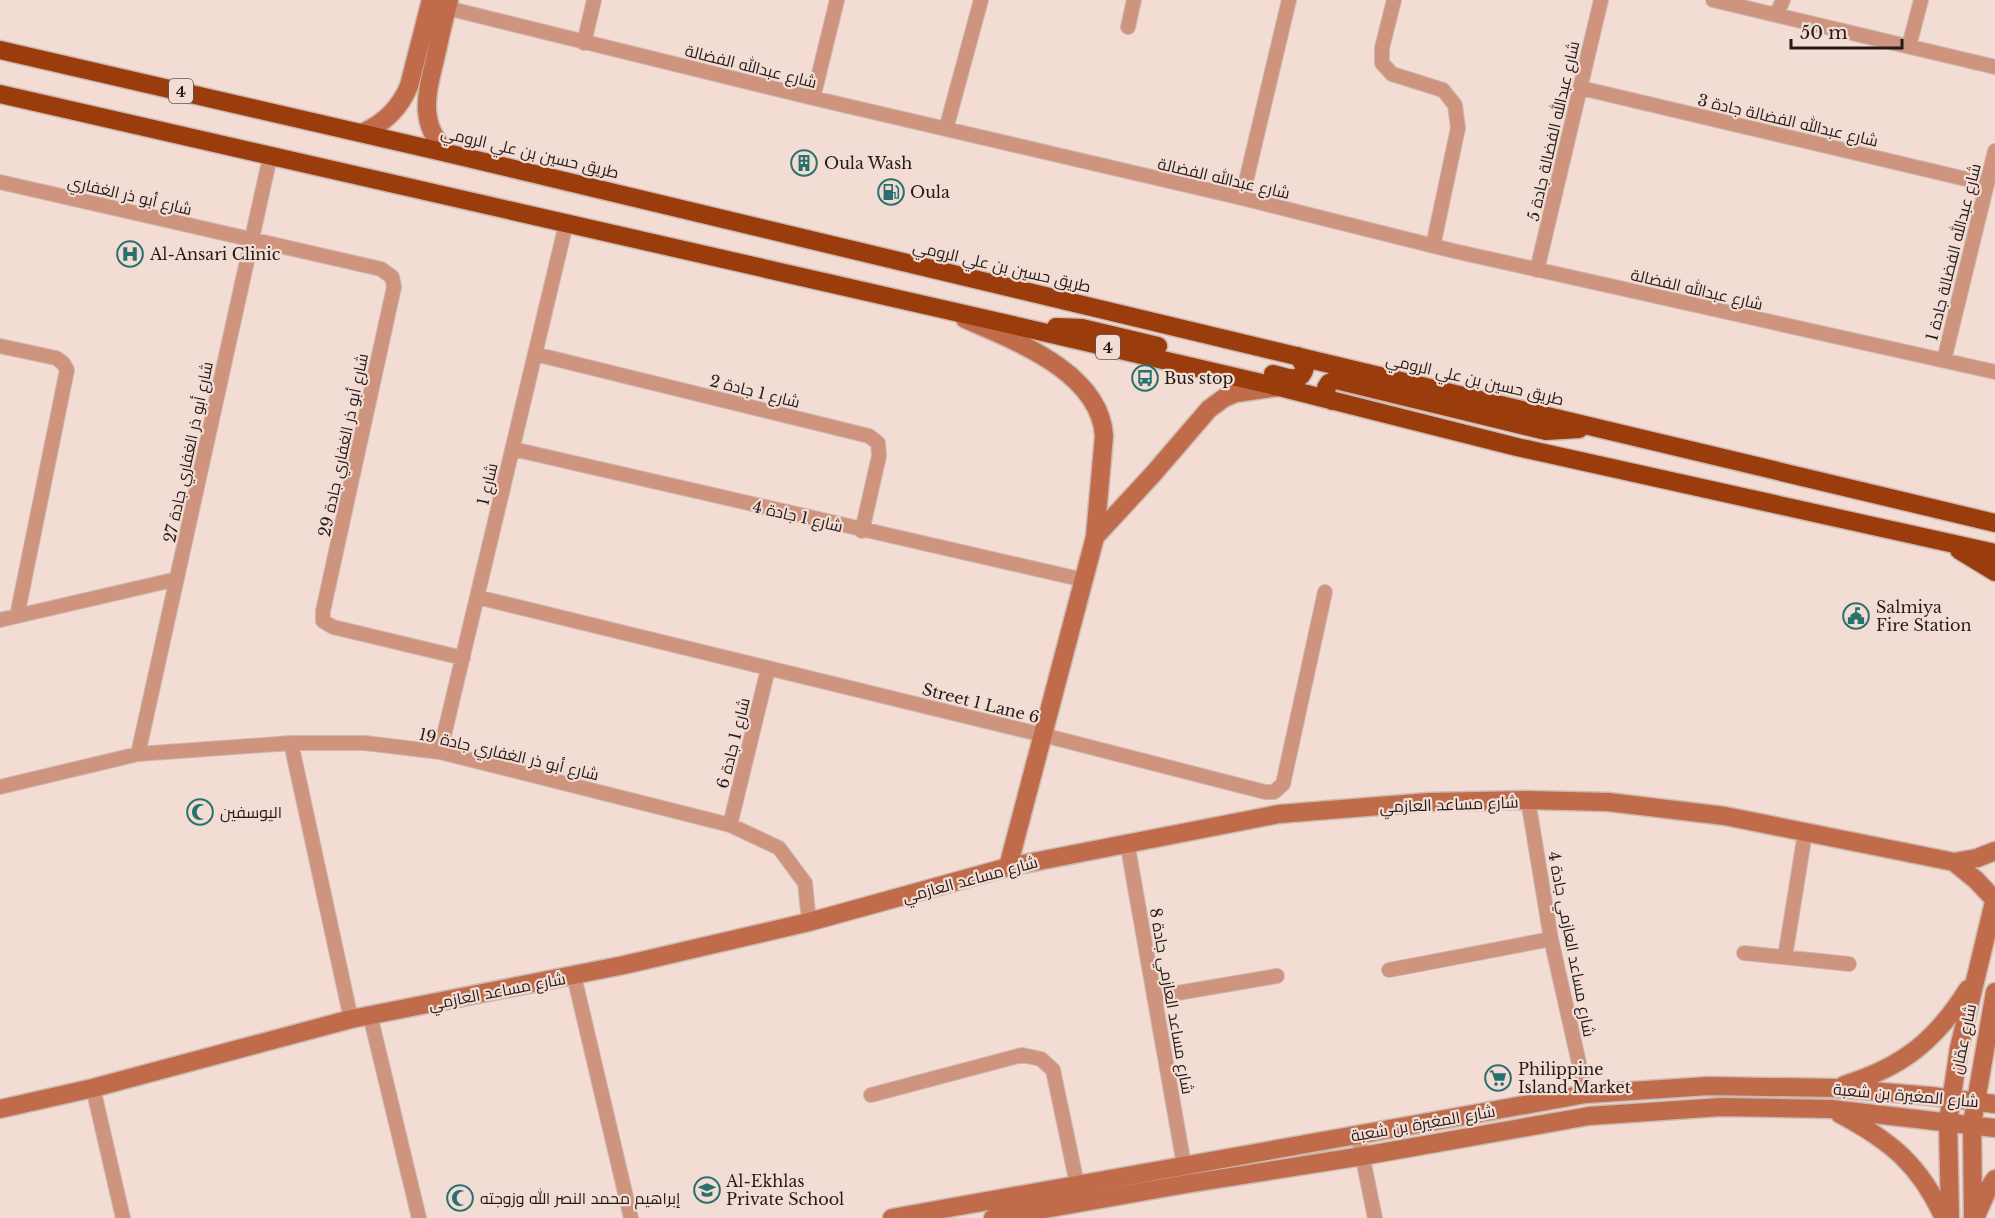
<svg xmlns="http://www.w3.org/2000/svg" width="1995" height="1218" viewBox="0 0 1995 1218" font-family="'Libre Baskerville',Cairo,serif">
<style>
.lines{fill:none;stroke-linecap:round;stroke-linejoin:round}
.street-casing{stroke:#cdb9b2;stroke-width:16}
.secondary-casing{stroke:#cdb9b2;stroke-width:21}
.highway-casing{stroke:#cdb9b2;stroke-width:21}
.street{stroke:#ce947d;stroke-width:14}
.secondary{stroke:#c06c4a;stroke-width:18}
.highway{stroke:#9b3c0d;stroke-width:18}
.labels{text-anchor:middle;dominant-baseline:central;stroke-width:4.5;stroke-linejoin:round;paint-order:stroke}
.shield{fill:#f2dcd3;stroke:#615551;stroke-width:1.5}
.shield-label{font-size:15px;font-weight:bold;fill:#231b19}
.street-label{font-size:16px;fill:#231b19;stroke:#f2dcd3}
.poi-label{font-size:16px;fill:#231b19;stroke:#f2dcd3;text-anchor:start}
</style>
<rect width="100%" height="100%" fill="#f2dcd3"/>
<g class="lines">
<!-- street casing -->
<g class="street-casing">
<path id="street" d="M 1394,0 L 1382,48 L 1382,63 L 1392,74 L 1443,90 L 1455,105 L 1458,128 L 1433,246
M 1713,0 L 1995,67
M 447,8 L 813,98 L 1242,198 L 1454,251 L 1995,372
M 1776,15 L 1783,0
M 1128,27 L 1134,0
M 584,43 L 594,0
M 1909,46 L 1921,0
M 1581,88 L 1987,184
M 813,98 L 837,0
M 946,129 L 981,0
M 0,182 L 381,269 L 392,277 L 394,287 L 323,611 L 323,621 L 333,627 L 463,658
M 1242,198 L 1289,0
M 1537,270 L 1601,0
M 0,346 L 56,358 L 63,363 L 67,370 L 17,616
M 535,354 L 869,436 L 878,443 L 879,456 L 862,531
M 1944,360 L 1995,151
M 513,449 L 1084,580
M 477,597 L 1043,735 L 1265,792 L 1274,792 L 1283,784 L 1325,592
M 0,620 L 177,579
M 291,743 L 351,1019
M 440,752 L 566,224
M 138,754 L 270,157
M 0,787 L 138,754 L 291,743 L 365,743 L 440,752 L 730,825 L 779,848 L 805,883 L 809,922
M 1528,800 L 1551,939 L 1586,1094
M 730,825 L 768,669
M 1127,842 L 1184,1165
M 1744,953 L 1849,964
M 1785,957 L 1805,833
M 1389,970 L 1551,939
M 574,976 L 631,1218
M 1154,997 L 1277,976
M 370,1015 L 419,1218
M 93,1088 L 123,1218
M 871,1095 L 1022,1055 L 1041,1059 L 1053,1070 L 1077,1184
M 1358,1135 L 1375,1218"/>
</g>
<!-- secondary casing -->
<g class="secondary-casing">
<path id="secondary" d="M 362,133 C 385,123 400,108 409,86 L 431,0
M 447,153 C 417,122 427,93 436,55 C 440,37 444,18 449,0
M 965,319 C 1015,341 1100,372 1104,436 L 1095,537 L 1008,867
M 1095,537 L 1154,473 L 1209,409 L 1224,398 L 1236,393 L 1279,387
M 1954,862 L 1976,880 L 1995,900
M 1844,1085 C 1903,1067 1936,1040 1968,989
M 0,1109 L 93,1088 L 351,1019 L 624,965 L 809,922 L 1008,867 L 1279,814 L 1429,802 L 1528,800 L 1608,802 L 1725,816 L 1954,862 L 1977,858 L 1995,851
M 1840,1114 C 1891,1141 1920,1165 1944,1218
M 1976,1216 L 1987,1191 L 1995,1179
M 892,1218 L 1586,1094 L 1708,1086 L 1835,1088 L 1931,1096 L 1995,1104
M 993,1218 L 1186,1184 L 1363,1156 L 1589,1116 L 1721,1107 L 1831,1109 L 1995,1128
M 1950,1218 L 1948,1122 L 1959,1048 L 1995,898
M 1973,1218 L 1972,1124 L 1995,992"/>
</g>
<!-- highway casing -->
<g class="highway-casing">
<path id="highway" d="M 0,50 L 447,153 L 1995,523
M 0,94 L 1021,327 L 1279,387 L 1517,447 L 1995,553
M 1056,327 L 1082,328 L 1158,346
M 1273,374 C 1286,377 1301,385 1305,367 L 1298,356
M 1332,401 L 1327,396 L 1326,388 L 1329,383 L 1336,380 L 1546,431 L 1579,429
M 1959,550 L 1995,572"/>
</g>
<!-- street -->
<use href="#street" class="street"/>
<!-- secondary -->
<use href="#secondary" class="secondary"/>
<!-- highway -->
<use href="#highway" class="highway"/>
</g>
<!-- icons -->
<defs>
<g id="building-ring" transform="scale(1.35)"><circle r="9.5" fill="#f2dcd3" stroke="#27716f" stroke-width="1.5"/><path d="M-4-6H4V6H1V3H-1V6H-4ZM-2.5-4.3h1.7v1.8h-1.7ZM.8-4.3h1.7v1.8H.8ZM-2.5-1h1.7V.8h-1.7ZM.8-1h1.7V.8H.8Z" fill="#27716f"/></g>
<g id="fuel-ring" transform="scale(1.35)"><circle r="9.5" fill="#f2dcd3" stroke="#27716f" stroke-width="1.5"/><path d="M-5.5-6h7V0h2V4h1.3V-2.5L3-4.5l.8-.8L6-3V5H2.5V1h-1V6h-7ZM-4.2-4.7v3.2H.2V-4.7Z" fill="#27716f"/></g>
<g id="hospital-ring" transform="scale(1.35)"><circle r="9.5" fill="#f2dcd3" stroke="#27716f" stroke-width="1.5"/><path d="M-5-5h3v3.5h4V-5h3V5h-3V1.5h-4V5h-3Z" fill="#27716f"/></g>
<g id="bus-ring" transform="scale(1.35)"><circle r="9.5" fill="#f2dcd3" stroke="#27716f" stroke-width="1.5"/><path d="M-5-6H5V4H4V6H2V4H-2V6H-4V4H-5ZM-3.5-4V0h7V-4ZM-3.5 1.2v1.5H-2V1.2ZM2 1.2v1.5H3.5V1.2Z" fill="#27716f"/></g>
<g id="civic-ring" transform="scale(1.35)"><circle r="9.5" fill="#f2dcd3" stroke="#27716f" stroke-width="1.5"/><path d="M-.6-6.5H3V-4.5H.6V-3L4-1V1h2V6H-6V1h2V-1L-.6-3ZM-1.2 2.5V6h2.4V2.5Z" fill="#27716f"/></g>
<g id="mosque-ring" transform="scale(1.35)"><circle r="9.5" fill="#f2dcd3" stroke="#27716f" stroke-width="1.5"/><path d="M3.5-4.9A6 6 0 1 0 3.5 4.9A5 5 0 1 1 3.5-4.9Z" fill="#27716f"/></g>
<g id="supermarket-ring" transform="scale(1.35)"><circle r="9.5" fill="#f2dcd3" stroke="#27716f" stroke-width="1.5"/><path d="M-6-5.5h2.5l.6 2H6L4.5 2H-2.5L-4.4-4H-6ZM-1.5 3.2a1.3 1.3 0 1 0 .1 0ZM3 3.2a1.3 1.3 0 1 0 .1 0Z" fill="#27716f"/></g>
<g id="school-ring" transform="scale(1.35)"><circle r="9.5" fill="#f2dcd3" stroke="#27716f" stroke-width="1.5"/><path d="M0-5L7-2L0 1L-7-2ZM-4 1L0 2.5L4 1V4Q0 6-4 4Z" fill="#27716f"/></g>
</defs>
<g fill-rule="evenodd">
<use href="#building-ring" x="804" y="163"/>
<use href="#fuel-ring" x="891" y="192"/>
<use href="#hospital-ring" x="130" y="254"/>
<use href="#bus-ring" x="1145" y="378"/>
<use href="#civic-ring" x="1856" y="616"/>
<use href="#mosque-ring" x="200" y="812"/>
<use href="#supermarket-ring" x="1498" y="1078"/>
<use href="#school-ring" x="707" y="1190"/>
<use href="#mosque-ring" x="460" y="1198"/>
</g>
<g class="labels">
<!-- shield labels -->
<g class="shield">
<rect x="169" y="79" width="24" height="24" rx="4.5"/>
<rect x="1096" y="335" width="24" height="24" rx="4.5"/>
</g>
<g class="shield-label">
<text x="181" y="91">4</text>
<text x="1108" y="347">4</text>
</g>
<!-- street labels -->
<g class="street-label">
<text transform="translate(751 66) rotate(14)">شارع عبدالله الفضالة</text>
<text transform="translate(1788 120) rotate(13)">شارع عبدالله الفضالة جادة 3</text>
<text transform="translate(1553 131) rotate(-77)">شارع عبدالله الفضالة جادة 5</text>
<text transform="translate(530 152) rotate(13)">طريق حسين بن علي الرومي</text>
<text transform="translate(1224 178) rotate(13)">شارع عبدالله الفضالة</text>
<text transform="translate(130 195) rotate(13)">شارع أبو ذر الغفاري</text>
<text transform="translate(1953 252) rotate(-76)">شارع عبدالله الفضالة جادة 1</text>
<text transform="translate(1002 266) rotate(13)">طريق حسين بن علي الرومي</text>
<text transform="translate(1697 289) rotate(13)">شارع عبدالله الفضالة</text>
<text transform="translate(1475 379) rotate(13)">طريق حسين بن علي الرومي</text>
<text transform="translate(755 391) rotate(14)">شارع 1 جادة 2</text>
<text transform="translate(343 445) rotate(-78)">شارع أبو ذر الغفاري جادة 29</text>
<text transform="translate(188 452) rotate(-78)">شارع أبو ذر الغفاري جادة 27</text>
<text transform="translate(487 484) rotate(-77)">شارع 1</text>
<text transform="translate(798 516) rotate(13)">شارع 1 جادة 4</text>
<text transform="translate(981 703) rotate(14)">Street 1 Lane 6</text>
<text transform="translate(733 743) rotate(-76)">شارع 1 جادة 6</text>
<text transform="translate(509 754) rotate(13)">شارع أبو ذر الغفاري جادة 19</text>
<text transform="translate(1449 804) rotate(-2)">شارع مساعد العازمي</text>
<text transform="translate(970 879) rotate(-15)">شارع مساعد العازمي</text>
<text transform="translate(1572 944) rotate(79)">شارع مساعد العازمي جادة 4</text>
<text transform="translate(497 991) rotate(-11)">شارع مساعد العازمي</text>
<text transform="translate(1172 1001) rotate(80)">شارع مساعد العازمي جادة 8</text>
<text transform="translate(1963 1039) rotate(-78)">شارع عمّان</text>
<text transform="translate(1906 1095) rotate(5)">شارع المغيرة بن شعبة</text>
<text transform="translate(1423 1123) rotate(-10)">شارع المغيرة بن شعبة</text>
</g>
<!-- poi labels -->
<g class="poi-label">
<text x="824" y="163">Oula Wash</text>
<text x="910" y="192">Oula</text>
<text x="150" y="254">Al-Ansari Clinic</text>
<text x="1164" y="378">Bus stop</text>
<text x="1876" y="607">Salmiya<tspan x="1876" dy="18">Fire Station</tspan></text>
<text x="220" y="812">اليوسفين</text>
<text x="1518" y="1069">Philippine<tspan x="1518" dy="18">Island Market</tspan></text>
<text x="726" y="1181">Al-Ekhlas<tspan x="726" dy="18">Private School</tspan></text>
<text x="480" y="1198">إبراهيم محمد النصر الله وزوجته</text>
</g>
</g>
<!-- scale -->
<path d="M1791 39v9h111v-9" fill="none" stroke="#231b19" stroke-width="3"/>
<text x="1800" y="39" font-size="18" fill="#231b19" stroke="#f2dcd3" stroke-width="4.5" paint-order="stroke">50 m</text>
</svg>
